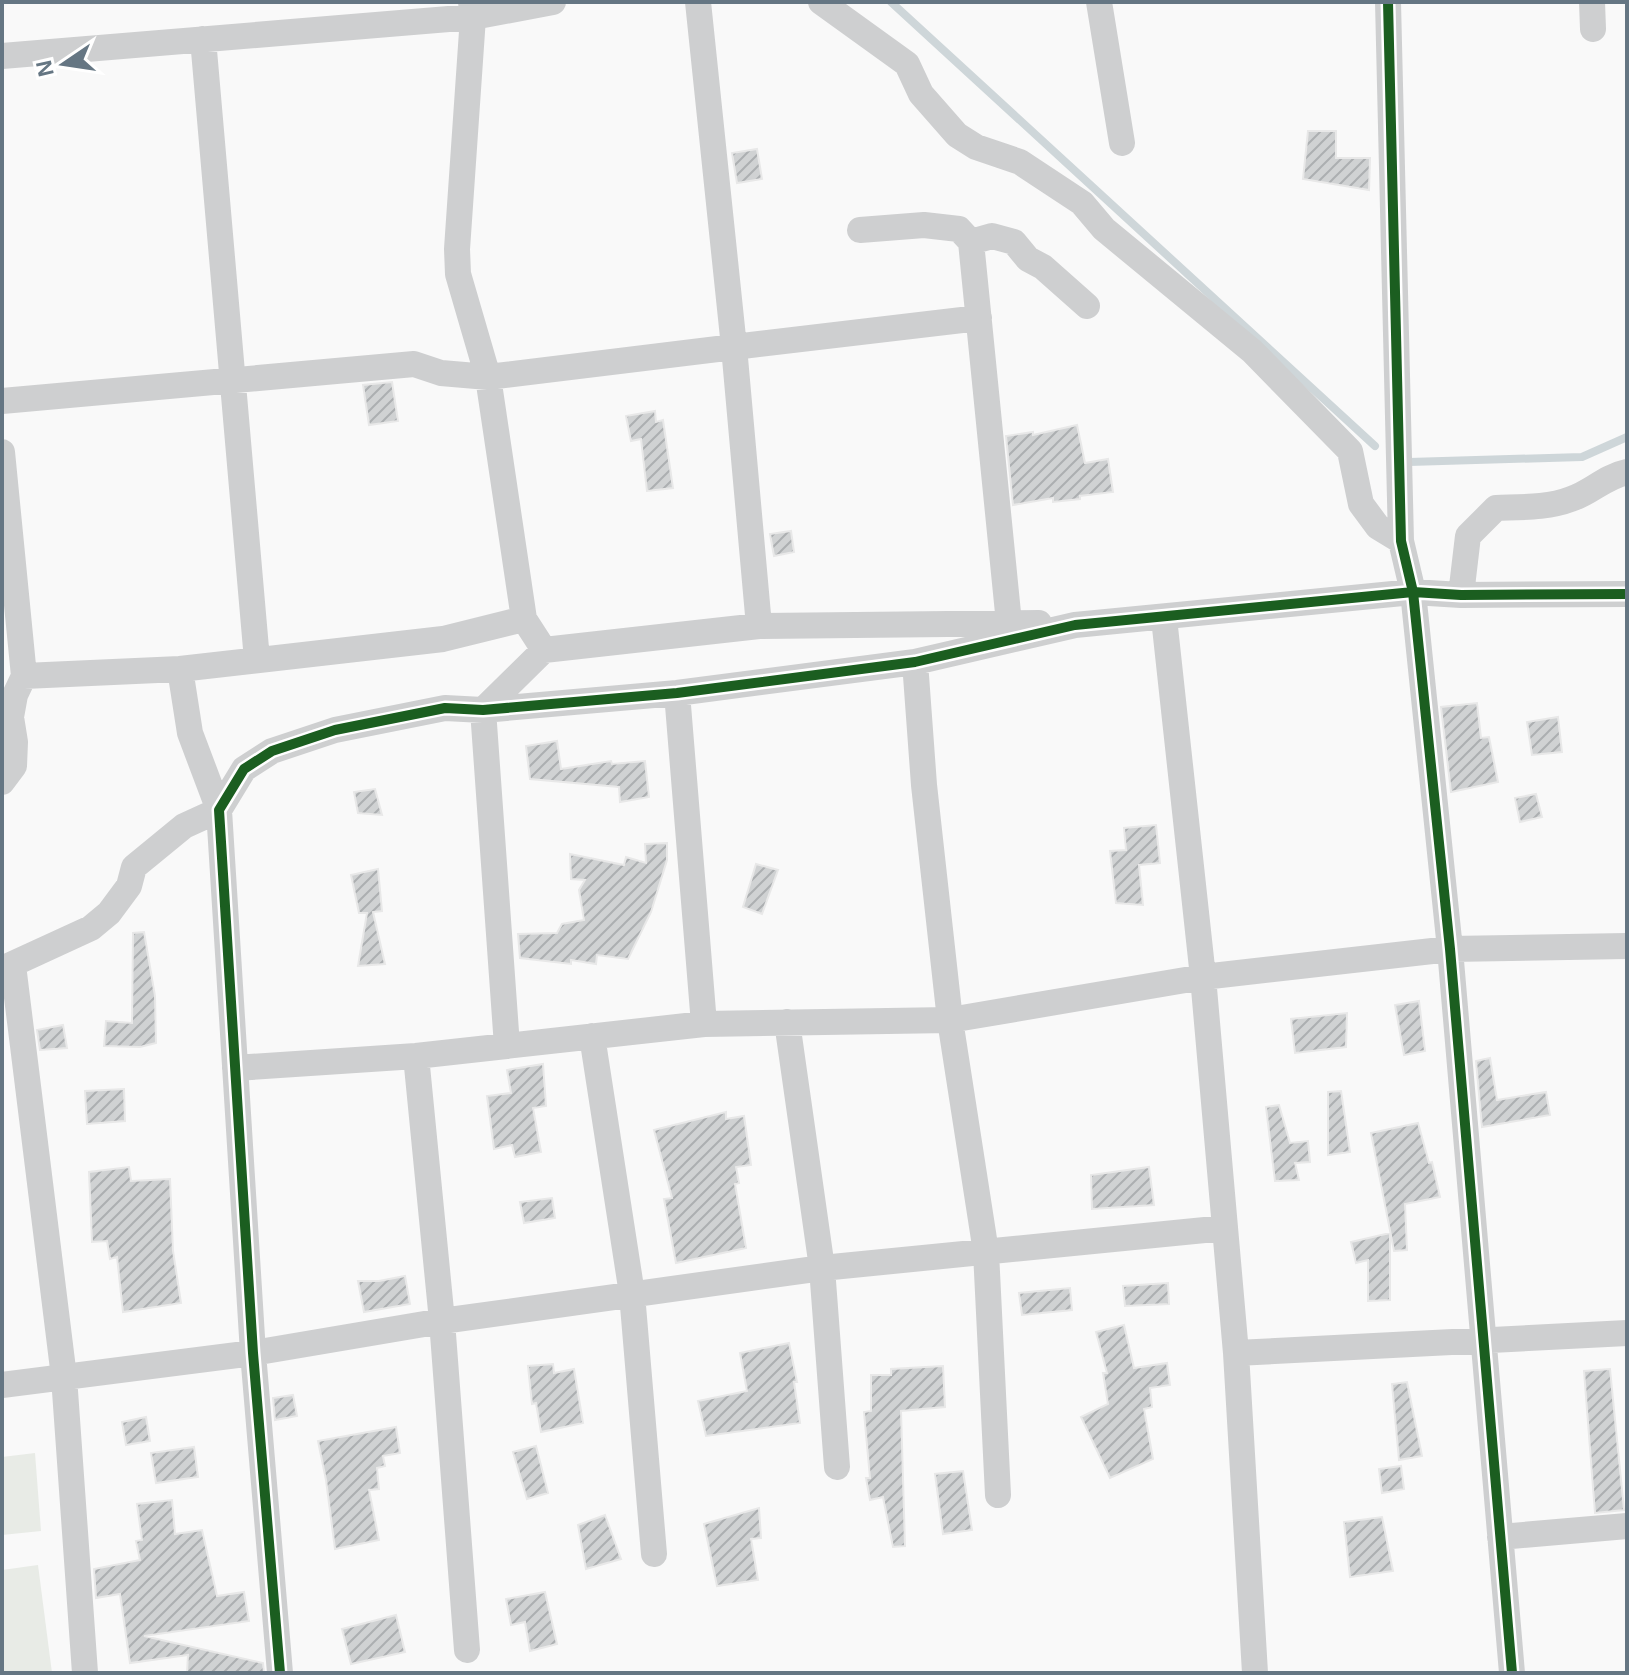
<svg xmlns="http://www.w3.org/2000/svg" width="1629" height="1675" viewBox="0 0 1629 1675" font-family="Arial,sans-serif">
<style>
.green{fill:#e8ebe6}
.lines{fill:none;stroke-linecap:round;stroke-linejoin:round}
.stream{stroke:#ced6d9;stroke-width:8}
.building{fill:url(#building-hatch);stroke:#e8e8e8;stroke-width:2}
.minor{stroke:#cecfd0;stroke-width:26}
.cycleway-casing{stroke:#fff;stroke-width:15}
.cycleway{stroke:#1b5e20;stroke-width:10}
</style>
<defs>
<pattern id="building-hatch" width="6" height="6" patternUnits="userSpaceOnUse" patternTransform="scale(2)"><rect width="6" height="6" fill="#d0d2d3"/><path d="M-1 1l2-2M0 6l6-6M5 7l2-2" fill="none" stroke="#acafb1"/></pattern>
</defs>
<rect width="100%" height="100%" fill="#f9f9f9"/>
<!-- green -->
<path class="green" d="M 35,1453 L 41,1531 L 2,1535 L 2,1457 Z
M 38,1565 L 52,1673 L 2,1673 L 2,1570 Z"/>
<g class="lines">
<!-- stream -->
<path class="stream" d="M 891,2 L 1375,446
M 1409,462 L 1582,457 L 1627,437"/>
</g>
<!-- building -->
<path class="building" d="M 1308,131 L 1336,131 L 1336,158 L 1370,158 L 1369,190 L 1303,179 Z
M 757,149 L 762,179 L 737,183 L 732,153 Z
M 392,382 L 398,421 L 369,425 L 363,385 Z
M 655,411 L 656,422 L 663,420 L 673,488 L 647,491 L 641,439 L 631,441 L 626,416 Z
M 1077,425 L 1085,463 L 1108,459 L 1113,492 L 1080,496 L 1080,499 L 1053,502 L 1053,498 L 1013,505 L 1006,436 L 1033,432 L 1033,435 Z
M 791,531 L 794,552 L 774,556 L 770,534 Z
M 1477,703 L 1481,738 L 1489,737 L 1498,782 L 1451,792 L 1441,707 Z
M 1558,717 L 1562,752 L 1532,755 L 1527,722 Z
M 557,741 L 561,769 L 611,761 L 612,764 L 645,761 L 649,797 L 620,802 L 619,787 L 530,779 L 526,746 Z
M 375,789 L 382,815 L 358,813 L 354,792 Z
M 1536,794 L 1542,817 L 1520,822 L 1515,798 Z
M 1156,825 L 1160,863 L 1139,865 L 1143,905 L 1116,903 L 1110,851 L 1126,850 L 1124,828 Z
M 667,843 L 667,860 L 651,912 L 628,959 L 597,955 L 596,964 L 571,960 L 571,964 L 520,958 L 518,934 L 557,933 L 562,924 L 584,920 L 579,890 L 585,880 L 571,879 L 570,854 L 624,865 L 626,857 L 646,863 L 645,844 Z
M 756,864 L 778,870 L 762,914 L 743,907 Z
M 378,869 L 382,911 L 373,912 L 385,964 L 358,966 L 367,913 L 359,913 L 351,875 Z
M 144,932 L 155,996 L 156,1043 L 140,1047 L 104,1046 L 106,1021 L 132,1023 L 133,933 Z
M 1419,1001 L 1425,1051 L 1404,1055 L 1395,1005 Z
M 1347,1013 L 1346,1047 L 1295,1053 L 1291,1019 Z
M 63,1025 L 67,1048 L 40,1050 L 37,1030 Z
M 1490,1058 L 1497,1100 L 1546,1092 L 1550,1115 L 1482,1127 L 1476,1061 Z
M 543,1064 L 546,1106 L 533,1108 L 541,1152 L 515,1157 L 512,1145 L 494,1149 L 487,1096 L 511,1093 L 507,1070 Z
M 124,1089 L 125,1121 L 87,1124 L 85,1091 Z
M 1341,1091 L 1350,1152 L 1328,1155 L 1328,1092 Z
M 1279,1105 L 1290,1143 L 1308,1141 L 1310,1162 L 1295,1163 L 1299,1180 L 1275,1181 L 1266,1107 Z
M 726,1112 L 726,1119 L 744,1116 L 751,1165 L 736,1167 L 739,1183 L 735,1184 L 746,1248 L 676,1263 L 664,1199 L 672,1198 L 654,1130 Z
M 1418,1123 L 1429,1163 L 1432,1162 L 1440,1197 L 1405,1204 L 1407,1250 L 1394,1251 L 1371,1133 Z
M 129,1167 L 131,1181 L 170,1179 L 173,1251 L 181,1303 L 123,1312 L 117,1257 L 110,1259 L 107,1241 L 92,1242 L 89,1172 Z
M 1149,1167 L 1154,1205 L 1092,1209 L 1091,1175 Z
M 552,1198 L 555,1218 L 524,1223 L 520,1202 Z
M 1390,1233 L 1390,1300 L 1368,1301 L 1368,1260 L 1356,1263 L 1351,1242 Z
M 405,1276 L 410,1304 L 364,1312 L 358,1281 L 379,1281 Z
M 1168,1283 L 1169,1304 L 1125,1306 L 1123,1286 Z
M 1070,1288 L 1072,1310 L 1022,1315 L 1019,1293 Z
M 1124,1325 L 1134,1368 L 1167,1363 L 1170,1385 L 1150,1388 L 1152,1407 L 1144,1409 L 1153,1459 L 1110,1478 L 1081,1417 L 1108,1404 L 1103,1373 L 1107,1373 L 1096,1332 Z
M 789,1343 L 797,1382 L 794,1382 L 800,1423 L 706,1436 L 698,1401 L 747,1391 L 740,1353 Z
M 553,1364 L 554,1373 L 574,1369 L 583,1423 L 541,1432 L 536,1403 L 532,1404 L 528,1366 Z
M 943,1366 L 945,1407 L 901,1411 L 905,1546 L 893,1547 L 883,1497 L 870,1500 L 866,1478 L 870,1478 L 864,1412 L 871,1411 L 871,1375 L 891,1375 L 891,1369 Z
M 1610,1369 L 1624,1510 L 1595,1513 L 1584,1371 Z
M 1407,1382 L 1422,1456 L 1399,1460 L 1392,1384 Z
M 293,1395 L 297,1416 L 275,1420 L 273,1398 Z
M 146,1417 L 150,1441 L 126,1445 L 122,1422 Z
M 396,1427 L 400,1453 L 383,1456 L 385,1466 L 377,1468 L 379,1489 L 369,1490 L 379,1540 L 335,1549 L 326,1480 L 318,1441 Z
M 536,1446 L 548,1493 L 527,1499 L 513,1452 Z
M 194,1447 L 198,1477 L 156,1483 L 151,1453 Z
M 1401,1466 L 1404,1489 L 1382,1493 L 1379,1469 Z
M 963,1471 L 972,1530 L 943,1534 L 935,1474 Z
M 172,1500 L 175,1534 L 202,1530 L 217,1596 L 244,1592 L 249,1621 L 144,1636 L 263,1663 L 264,1673 L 187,1673 L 188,1655 L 130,1663 L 120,1594 L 96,1598 L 94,1569 L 140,1560 L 136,1541 L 142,1540 L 137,1504 Z
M 759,1508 L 761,1538 L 751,1539 L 758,1580 L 717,1586 L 704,1524 Z
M 605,1515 L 621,1559 L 586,1569 L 578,1525 Z
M 1382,1517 L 1393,1571 L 1350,1577 L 1344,1522 Z
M 545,1592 L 557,1644 L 530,1651 L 525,1622 L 511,1625 L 506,1599 Z
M 396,1615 L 405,1652 L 351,1664 L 342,1629 Z"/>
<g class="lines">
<!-- minor -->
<path class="minor" d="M 821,2 L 907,64 L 921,94 L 957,135 L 976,147 L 1020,162 L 1082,203 L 1104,229 L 1252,351 L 1350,451 L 1361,504 L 1378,527 L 1401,541
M 1099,2 L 1122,143
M 1388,2 L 1401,541 L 1413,592 L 1450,949 L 1512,1673
M 1592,2 L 1593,29
M 203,39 L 257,660
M 2,56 L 473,17 L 553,2
M 860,230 L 924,225 L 959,229 L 971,242 L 992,236 L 1014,242 L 1028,259 L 1043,267 L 1087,306
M 971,242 L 1009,623
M 2,401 L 414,364 L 441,373 L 488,377 L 458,274 L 457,249 L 473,17 L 471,2
M 2,452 L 24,676 L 180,669
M 1461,595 L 1468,536 L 1496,508 C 1520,507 1548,508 1571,499 C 1592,492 1604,477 1627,472
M 1164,618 L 1203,977 L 1236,1353 L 1255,1673
M 524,619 L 488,377 L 734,347 L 698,2
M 759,626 L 734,347 L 979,318
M 544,650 L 759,626 L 1039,623
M 915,662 L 924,785 L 950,1020 L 986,1252 L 998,1495
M 677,693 L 704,1024
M 2,782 L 14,766 L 15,742 L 11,717 L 15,695 L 24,676
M 13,965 L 64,1377 L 85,1673
M 2,969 L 91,928 L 109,913 L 129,886 L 134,867 L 184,826 L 219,810 L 190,733 L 180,669 L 443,639 L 524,619 L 544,650 L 483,710 L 507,1046
M 787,1022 L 822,1268 L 837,1467
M 592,1036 L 632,1294 L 654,1554
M 416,1056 L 442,1321 L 467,1650
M 235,1068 L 416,1056 L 704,1024 L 950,1020 L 1203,977 L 1450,949 L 1627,946
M 1236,1353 L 1627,1333
M 2,1385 L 253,1353 L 442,1321 L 822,1268 L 1225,1228
M 1500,1537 L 1627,1526
M 280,1673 L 253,1353 L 219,810 L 244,769 L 272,751 L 335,730 L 445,708 L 483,710 L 677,693 L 915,662 L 1075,625 L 1413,592 L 1461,595 L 1627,594"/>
<!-- cycleway casing -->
<g class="cycleway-casing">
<path id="cycleway" d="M 1388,2 L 1401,541 L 1413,592 L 1450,949 L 1512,1673
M 280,1673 L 253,1353 L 219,810 L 244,769 L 272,751 L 335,730 L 445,708 L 483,710 L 677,693 L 915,662 L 1075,625 L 1413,592 L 1461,595 L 1627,594"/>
</g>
<!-- cycleway -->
<use href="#cycleway" class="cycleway"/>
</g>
<!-- border -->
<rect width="1629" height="1675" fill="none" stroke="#657683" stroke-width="8"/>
<!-- north arrow -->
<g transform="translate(64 64) rotate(257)" stroke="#ffffff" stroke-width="6" paint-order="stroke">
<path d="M0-6L14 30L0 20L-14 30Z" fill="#657683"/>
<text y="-12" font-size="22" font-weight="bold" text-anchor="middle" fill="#657683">N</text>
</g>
</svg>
